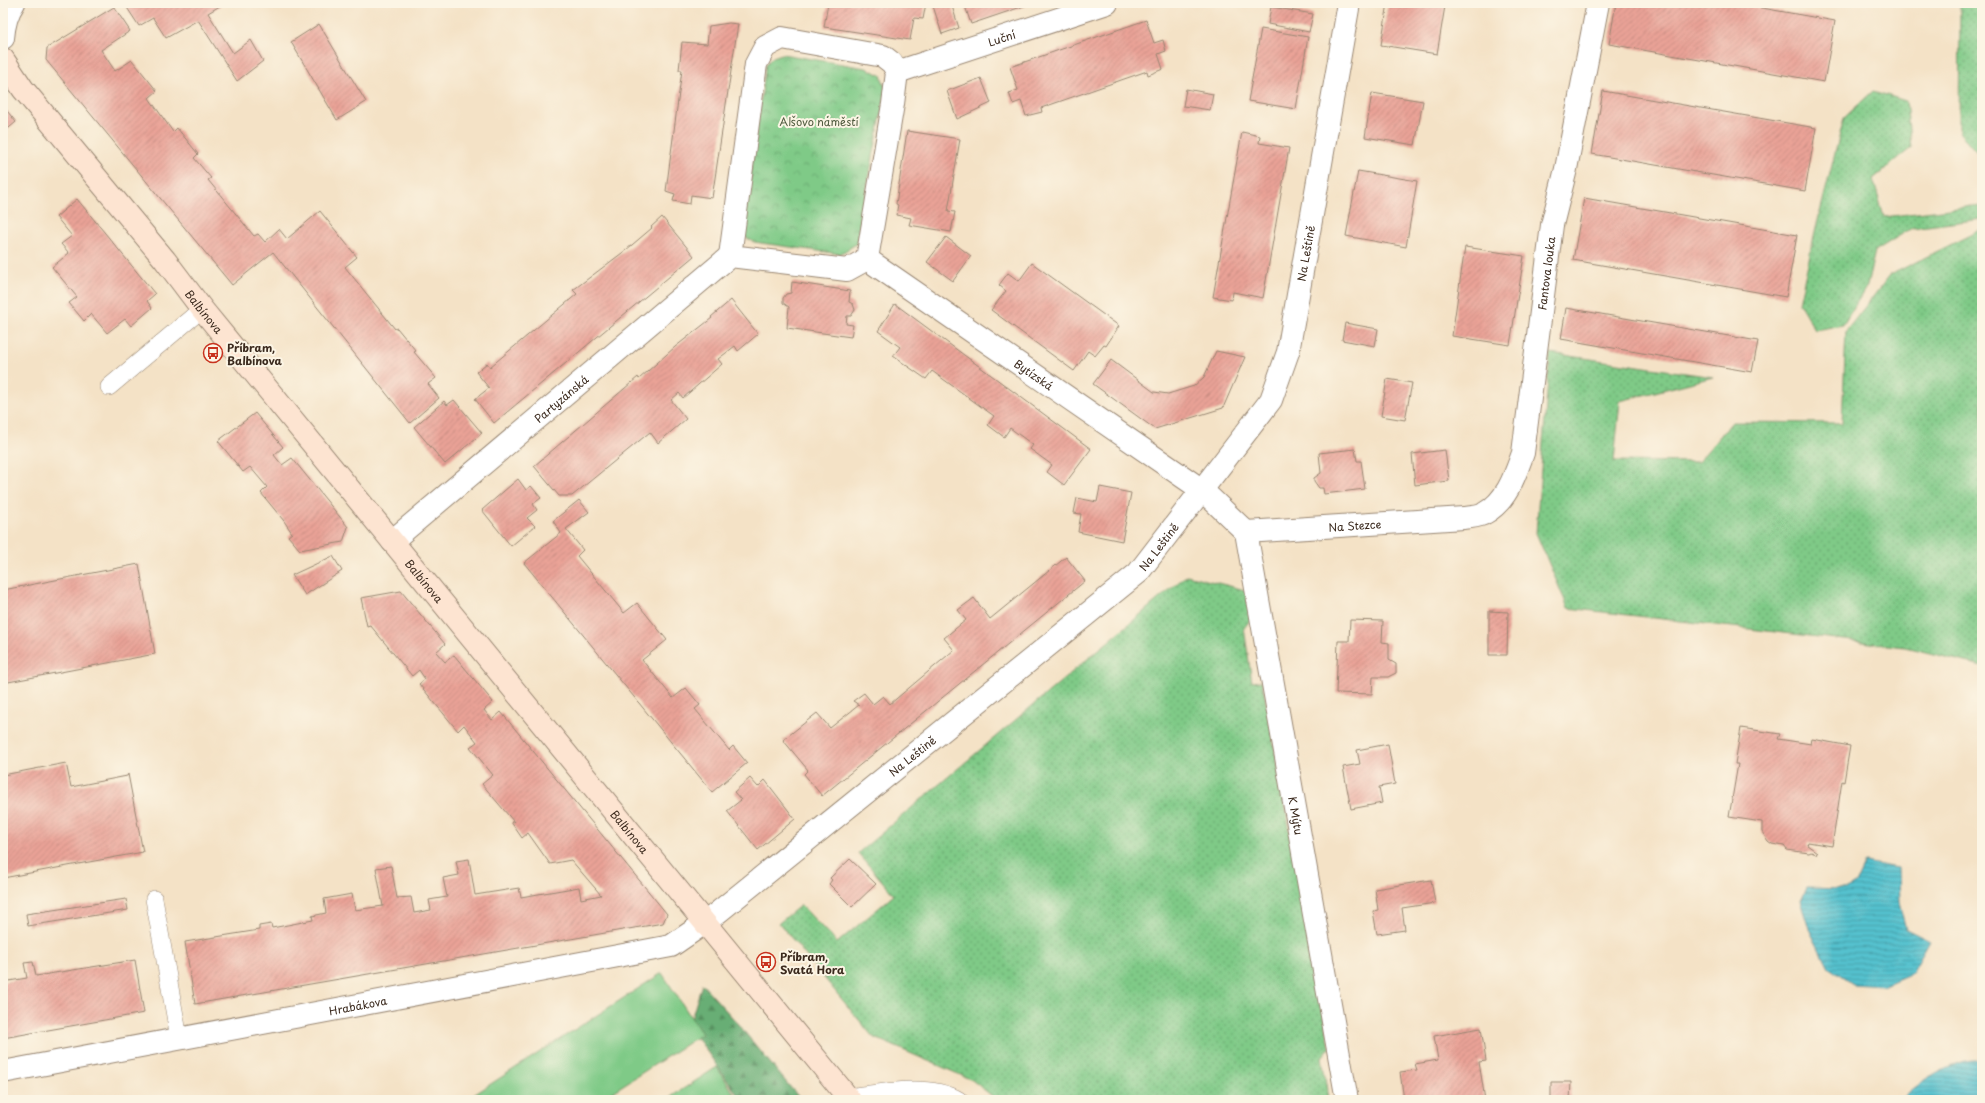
<svg xmlns="http://www.w3.org/2000/svg" width="1985" height="1103" viewBox="0 0 1985 1103" font-family="'Playpen Sans',sans-serif">
<style>
.grass{fill:url(#grass-dots);stroke:#5d7a52}
.forest{fill:url(#forest-firs);stroke:#516c49}
.park{fill:url(#park-crowns);stroke:#5d7a52}
.garden{fill:#7fca87;stroke:#5d7a52}
.water{fill:url(#water-rules);stroke:#487676}
.building{fill:url(#building-hatch)}
.lines{fill:none;stroke-linecap:round;stroke-linejoin:round}
.service-casing{stroke:#988672;stroke-width:18}
.minor-casing{stroke:#988672;stroke-width:24}
.tertiary-casing{stroke:#988672;stroke-width:24}
.secondary-casing{stroke:#988672;stroke-width:24}
.service{stroke:#fff;stroke-width:17}
.minor{stroke:#fff;stroke-width:22}
.tertiary{stroke:#fff;stroke-width:22}
.secondary{stroke:#fde4d1;stroke-width:22}
.labels{text-anchor:middle;dominant-baseline:central;stroke-width:4;stroke-linejoin:round;paint-order:stroke}
.street-label{font-size:11px;fill:#3b2a1e;stroke:#fcf5e5}
.park-label{font-size:11px;fill:#4f5a3e;stroke:#fcf5e5}
.poi-label{font-size:11px;font-weight:bold;fill:#3b2a1e;stroke:#fcf5e5;text-anchor:start}
</style>
<defs>
<pattern id="grass-dots" width="8" height="8" patternUnits="userSpaceOnUse"><rect width="8" height="8" fill="#7fca87"/><path d="M2 2h.1M6 6h.1" fill="none" stroke="#69a46e" stroke-width="1.8" stroke-linecap="round"/></pattern>
<pattern id="forest-firs" width="22" height="20" patternUnits="userSpaceOnUse"><rect width="22" height="20" fill="#67ae74"/><path d="M5 1l3.5 6h-7zM16 11l3.5 6h-7z" fill="#568e5f"/></pattern>
<pattern id="park-crowns" width="20" height="18" patternUnits="userSpaceOnUse"><rect width="20" height="18" fill="#7fca87"/><path d="M2 6a3 3 0 1 1 6 0M12 15a3 3 0 1 1 6 0" fill="none" stroke="#69a46e"/></pattern>
<pattern id="water-rules" width="6" height="5" patternUnits="userSpaceOnUse"><rect width="6" height="5" fill="#54c1ce"/><path d="M0 2.5h6" fill="none" stroke="#479da7"/></pattern>
<pattern id="building-hatch" width="6" height="6" patternUnits="userSpaceOnUse"><rect width="6" height="6" fill="#eaa397"/><path d="M-1 1l2-2M0 6l6-6M5 7l2-2" fill="none" stroke="#bf857b"/></pattern>
</defs>
<rect width="100%" height="100%" fill="#fcf5e5"/>
<filter id="ink" filterUnits="userSpaceOnUse"><feTurbulence type="fractalNoise" baseFrequency=".025" numOctaves="2"/><feDisplacementMap in="SourceGraphic" scale="8" xChannelSelector="R" yChannelSelector="G"/><feConvolveMatrix kernelMatrix="1 2 1 2 8 2 1 2 1" color-interpolation-filters="sRGB"/></filter>
<filter id="wash" filterUnits="userSpaceOnUse"><feTurbulence type="fractalNoise" baseFrequency=".012" numOctaves="4" result="noise"/><feDisplacementMap in="SourceGraphic" scale="16" xChannelSelector="R" yChannelSelector="G"/><feGaussianBlur stdDeviation="0.9" result="paint"/><feColorMatrix in="noise" values="0 0 0 0 0 0 0 0 0 0 0 0 0 0 0 0 0 1.4 0 .05"/><feComposite in="paint" operator="in"/></filter>
<g filter="url(#wash)">
<rect width="100%" height="100%" fill="#f4e2c6"/>
<!-- grass -->
<path class="grass" d="M 1960,3 L 1982,3 L 1982,158 L 1959,132 Z
M 1873,91 L 1906,101 L 1911,148 L 1873,179 L 1884,217 L 1982,205 L 1982,219 L 1912,228 L 1875,251 L 1867,286 L 1843,325 L 1815,330 L 1799,303 L 1816,228 L 1844,118 Z
M 1982,229 L 1982,666 L 1905,647 L 1568,608 L 1536,533 L 1550,353 L 1713,377 L 1620,401 L 1614,461 L 1698,462 L 1732,422 L 1842,423 L 1846,331 L 1890,275 Z
M 1187,575 L 1245,590 L 1251,619 L 1244,628 L 1252,682 L 1262,681 L 1330,1047 L 1322,1057 L 1328,1098 L 1339,1100 L 997,1100 L 972,1080 L 873,1037 L 779,923 L 801,905 L 837,943 L 894,895 L 858,853 Z"/>
<!-- forest -->
<path class="forest" d="M 702,984 L 732,1017 L 801,1100 L 741,1100 L 689,1026 Z"/>
<!-- park -->
<path class="park" d="M 782,54 L 866,68 L 881,75 L 886,90 L 856,244 L 840,254 L 754,242 L 746,238 L 742,233 L 766,64 L 773,57 Z"/>
<!-- garden -->
<path class="garden" d="M 662,973 L 702,1034 L 600,1100 L 466,1100 Z
M 717,1067 L 738,1100 L 666,1100 Z"/>
<!-- water -->
<path class="water" d="M 1865,862 L 1898,868 L 1899,903 L 1906,929 L 1930,941 L 1912,973 L 1882,986 L 1853,984 L 1828,967 L 1809,929 L 1800,901 L 1806,888 L 1846,889 L 1855,884 Z
M 1982,1060 L 1982,1100 L 1906,1100 L 1904,1097 C 1916,1084 1949,1065 1966,1061 C 1971,1060 1977,1060 1982,1060 Z"/>
<g id="blocks">
<!-- building -->
<path class="building" d="M 124,3 L 225,3 L 208,13 L 233,53 L 251,40 L 263,61 L 237,81 L 198,20 L 166,38 L 153,18 L 139,26 Z
M 828,3 L 926,3 L 923,19 L 914,18 L 910,40 L 824,27 Z
M 940,3 L 951,3 L 959,28 L 942,34 L 933,6 Z
M 964,3 L 1033,3 L 971,24 Z
M 1388,3 L 1427,3 L 1445,6 L 1437,54 L 1381,45 Z
M 1616,3 L 1734,3 L 1835,21 L 1824,82 L 1609,44 Z
M 114,7 L 130,31 L 101,50 L 115,71 L 132,60 L 157,91 L 149,98 L 173,132 L 177,128 L 198,154 L 194,158 L 211,178 L 208,180 L 254,236 L 258,234 L 265,242 L 279,229 L 287,239 L 320,211 L 357,257 L 345,267 L 395,329 L 397,328 L 416,351 L 414,352 L 436,378 L 428,384 L 439,398 L 410,423 L 273,252 L 232,285 L 46,60 L 47,48 Z
M 1271,7 L 1313,14 L 1309,32 L 1268,24 Z
M 1146,20 L 1154,43 L 1163,40 L 1166,51 L 1158,54 L 1163,69 L 1148,75 L 1147,71 L 1041,108 L 1042,112 L 1026,116 L 1021,101 L 1013,104 L 1009,93 L 1018,90 L 1010,67 Z
M 729,23 L 738,24 L 712,198 L 691,195 L 690,204 L 673,201 L 675,194 L 666,191 L 682,70 L 679,70 L 682,42 L 707,44 L 709,26 Z
M 319,24 L 366,102 L 337,120 L 291,42 Z
M 1261,29 L 1308,37 L 1296,109 L 1248,101 Z
M 981,78 L 991,103 L 957,119 L 947,91 Z
M 1186,89 L 1213,94 L 1210,110 L 1183,106 Z
M 1603,91 L 1816,128 L 1805,191 L 1592,154 Z
M 1372,93 L 1423,101 L 1415,145 L 1365,137 Z
M 3,106 L 16,122 L 3,133 Z
M 907,131 L 960,139 L 948,211 L 955,212 L 951,232 L 909,225 L 911,218 L 896,215 L 898,205 L 896,204 Z
M 1242,132 L 1260,136 L 1259,143 L 1289,148 L 1263,298 L 1233,292 L 1232,300 L 1213,297 Z
M 1358,171 L 1417,181 L 1406,247 L 1346,236 Z
M 1584,198 L 1797,235 L 1786,297 L 1573,260 Z
M 77,199 L 155,294 L 147,301 L 152,308 L 131,326 L 125,319 L 107,333 L 91,314 L 84,321 L 69,303 L 77,297 L 52,267 L 69,253 L 61,244 L 72,236 L 56,217 Z
M 662,217 L 694,256 L 494,423 L 475,399 L 489,388 L 476,372 L 487,363 L 490,367 L 577,294 L 573,290 L 626,250 L 652,228 L 651,227 Z
M 946,237 L 971,256 L 953,281 L 927,262 Z
M 1465,247 L 1524,256 L 1510,345 L 1452,336 Z
M 1032,263 L 1119,326 L 1106,346 L 1104,345 L 1095,356 L 1088,351 L 1074,371 L 991,310 L 1006,291 L 999,285 L 1008,273 L 1019,281 Z
M 792,282 L 850,291 L 849,302 L 853,304 L 855,310 L 851,316 L 847,316 L 846,324 L 853,325 L 851,337 L 787,328 L 789,307 L 783,303 L 783,298 L 786,294 L 791,293 Z
M 731,300 L 758,334 L 738,351 L 735,346 L 726,353 L 718,359 L 722,364 L 683,398 L 679,393 L 671,400 L 686,419 L 658,443 L 650,432 L 572,496 L 559,496 L 534,466 L 638,377 L 639,379 L 675,347 L 712,318 L 711,317 Z
M 895,304 L 1091,449 L 1064,485 L 1047,472 L 1052,465 L 1030,449 L 1033,445 L 1010,428 L 1004,437 L 988,425 L 994,416 L 932,371 L 926,379 L 893,356 L 900,347 L 878,331 Z
M 1566,308 L 1758,341 L 1752,372 L 1561,339 Z
M 1345,323 L 1378,329 L 1375,346 L 1342,340 Z
M 1216,351 L 1245,357 L 1223,408 L 1155,429 L 1093,384 L 1111,360 L 1154,392 L 1168,394 L 1194,386 L 1204,377 Z
M 1387,379 L 1412,383 L 1405,420 L 1381,416 Z
M 454,400 L 482,433 L 445,464 L 414,427 L 444,401 L 447,405 Z
M 255,413 L 283,447 L 274,455 L 282,465 L 292,458 L 348,527 L 343,542 L 300,550 L 288,536 L 292,533 L 284,521 L 261,493 L 267,487 L 250,467 L 243,472 L 218,441 Z
M 1355,449 L 1357,461 L 1361,461 L 1365,489 L 1324,494 L 1323,488 L 1319,488 L 1314,481 L 1314,478 L 1321,473 L 1319,453 Z
M 1445,450 L 1449,481 L 1415,485 L 1412,454 Z
M 518,479 L 526,490 L 531,486 L 541,498 L 533,504 L 537,510 L 527,518 L 535,526 L 511,546 L 482,510 Z
M 1100,487 L 1131,493 L 1122,541 L 1078,532 L 1081,514 L 1074,513 L 1077,498 L 1097,502 Z
M 579,500 L 589,512 L 566,529 L 583,550 L 577,556 L 624,613 L 637,603 L 667,640 L 642,660 L 673,698 L 686,688 L 700,705 L 695,709 L 729,750 L 733,746 L 747,763 L 712,792 L 524,563 L 561,533 L 553,521 Z
M 333,556 L 342,571 L 305,595 L 292,575 Z
M 1066,557 L 1085,581 L 822,796 L 804,774 L 808,770 L 783,740 L 817,713 L 830,728 L 859,705 L 853,701 L 864,693 L 873,704 L 883,696 L 890,704 L 954,650 L 944,638 L 966,620 L 958,610 L 974,598 L 990,619 Z
M 139,564 L 155,654 L 3,683 L 3,590 Z
M 401,591 L 445,644 L 436,652 L 445,662 L 454,655 L 493,702 L 484,710 L 492,720 L 501,712 L 667,914 L 663,923 L 195,1004 L 185,942 L 259,930 L 259,926 L 271,924 L 272,928 L 313,920 L 312,916 L 326,913 L 324,899 L 352,894 L 355,910 L 383,906 L 376,868 L 391,866 L 397,898 L 411,897 L 414,913 L 431,910 L 429,900 L 447,897 L 443,878 L 459,875 L 456,861 L 469,859 L 475,895 L 519,888 L 521,897 L 579,887 L 581,899 L 601,895 L 571,860 L 550,864 L 528,833 L 522,838 L 511,822 L 514,822 L 482,784 L 493,775 L 470,747 L 477,742 L 464,725 L 458,731 L 419,684 L 425,679 L 419,670 L 412,676 L 370,625 L 367,626 L 361,598 Z
M 1489,611 L 1508,612 L 1507,655 L 1489,655 Z
M 1350,620 L 1383,621 L 1382,642 L 1389,643 L 1389,660 L 1396,664 L 1396,673 L 1388,677 L 1373,677 L 1372,694 L 1336,693 L 1338,641 L 1349,641 Z
M 1741,728 L 1780,734 L 1778,739 L 1811,744 L 1812,739 L 1850,746 L 1844,782 L 1842,781 L 1832,846 L 1808,842 L 1807,845 L 1817,852 L 1816,854 L 1811,852 L 1809,853 L 1787,850 L 1784,846 L 1772,844 L 1768,841 L 1762,832 L 1762,822 L 1729,817 L 1738,764 L 1735,764 Z
M 1388,744 L 1395,784 L 1379,787 L 1382,803 L 1351,809 L 1343,767 L 1360,764 L 1357,750 Z
M 66,763 L 71,787 L 127,776 L 128,774 L 143,852 L 3,878 L 3,775 Z
M 750,778 L 758,787 L 765,780 L 795,819 L 758,850 L 727,811 L 741,800 L 734,792 Z
M 850,859 L 876,884 L 852,907 L 829,884 L 832,880 L 830,878 Z
M 1431,880 L 1435,903 L 1402,908 L 1405,930 L 1377,934 L 1373,911 L 1378,910 L 1375,889 Z
M 126,899 L 128,910 L 28,926 L 26,914 Z
M 135,960 L 144,1013 L 3,1038 L 3,982 L 27,978 L 24,963 L 33,962 L 36,976 Z
M 1481,1028 L 1486,1061 L 1479,1062 L 1485,1100 L 1404,1100 L 1400,1072 L 1417,1070 L 1415,1064 L 1438,1060 L 1434,1036 Z
M 1551,1082 L 1571,1082 L 1570,1100 L 1551,1100 Z"/>
</g>
</g>
<g filter="url(#ink)">
<use href="#blocks" fill-opacity="0" stroke="#988672" stroke-width="1"/>
<g class="lines">
<!-- service casing -->
<g class="service-casing">
<path id="service" d="M 109,387 L 202,309
M 154,899 L 179,1038
M 847,1097 C 881,1093 928,1082 959,1100"/>
</g>
<!-- minor casing -->
<g class="minor-casing">
<g id="minor">
<path d="M 782,38 L 883,56 L 892,63 L 897,72 L 893,104 L 867,259 L 847,270 L 730,256 L 756,64 L 765,47 Z"/>
<path id="s1" d="M 897,72 L 1107,3"/>
<path id="s2" d="M 867,259 L 1202,490 L 1246,532"/>
<path id="s3" d="M 1246,532 L 1464,518 C 1470,517 1480,517 1485,513 C 1507,501 1515,475 1523,453 L 1552,225 L 1566,169 L 1598,3"/>
<path id="s4" d="M 1246,532 L 1347,1100"/>
<path id="s5" d="M 392,541 L 730,256"/>
<path id="s6" d="M 3,1072 L 671,946 L 706,922 L 1138,573 L 1271,400 L 1288,352 L 1349,3"/>
</g>
</g>
<!-- tertiary casing -->
<g class="tertiary-casing">
<path id="tertiary" d="M 3,38 C 4,26 7,13 14,3"/>
</g>
<!-- secondary casing -->
<g class="secondary-casing">
<g id="secondary">
<path id="s7" d="M 3,59 L 23,89 L 165,260 L 202,309 L 850,1100"/>
</g>
</g>
<!-- service -->
<use href="#service" class="service"/>
<!-- minor -->
<use href="#minor" class="minor"/>
<!-- tertiary -->
<use href="#tertiary" class="tertiary"/>
<!-- secondary -->
<use href="#secondary" class="secondary"/>
</g>
</g>
<!-- icons -->
<defs>
<g id="bus-ring" transform="scale(1)"><circle r="9.5" fill="#fcf5e5" stroke="#c8321e" stroke-width="1.5"/><path d="M-5-6H5V4H4V6H2V4H-2V6H-4V4H-5ZM-3.5-4V0h7V-4ZM-3.5 1.2v1.5H-2V1.2ZM2 1.2v1.5H3.5V1.2Z" fill="#c8321e"/></g>
</defs>
<g fill-rule="evenodd">
<use href="#bus-ring" x="213" y="353"/>
<use href="#bus-ring" x="766" y="962"/>
</g>
<g class="labels">
<!-- street labels -->
<g class="street-label">
<text stroke="none"><textPath href="#s1" startOffset="110">Luční</textPath></text>
<text stroke="none"><textPath href="#s6" startOffset="1647">Na Leštině</textPath></text>
<text stroke="none"><textPath href="#s3" startOffset="494">Fantova louka</textPath></text>
<text stroke="none"><textPath href="#s7" startOffset="323">Balbínova</textPath></text>
<text stroke="none"><textPath href="#s2" startOffset="203">Bytízská</textPath></text>
<text stroke="none"><textPath href="#s5" startOffset="221">Partyzánská</textPath></text>
<text stroke="none"><textPath href="#s3" startOffset="109">Na Stezce</textPath></text>
<text stroke="none"><textPath href="#s6" startOffset="1311">Na Leštině</textPath></text>
<text stroke="none"><textPath href="#s7" startOffset="671">Balbínova</textPath></text>
<text stroke="none"><textPath href="#s6" startOffset="987">Na Leštině</textPath></text>
<text stroke="none"><textPath href="#s4" startOffset="288">K Mýtu</textPath></text>
<text stroke="none"><textPath href="#s7" startOffset="995">Balbínova</textPath></text>
<text stroke="none"><textPath href="#s6" startOffset="361">Hrabákova</textPath></text>
</g>
<!-- park labels -->
<g class="park-label">
<text x="819" y="121">Alšovo náměstí</text>
</g>
<!-- poi labels -->
<g class="poi-label">
<text x="227" y="347">Příbram,<tspan x="227" dy="13">Balbínova</tspan></text>
<text x="780" y="956">Příbram,<tspan x="780" dy="13">Svatá Hora</tspan></text>
</g>
</g>
<!-- margin -->
<rect width="1985" height="1103" fill="none" stroke="#fcf5e5" stroke-width="16"/>
</svg>
